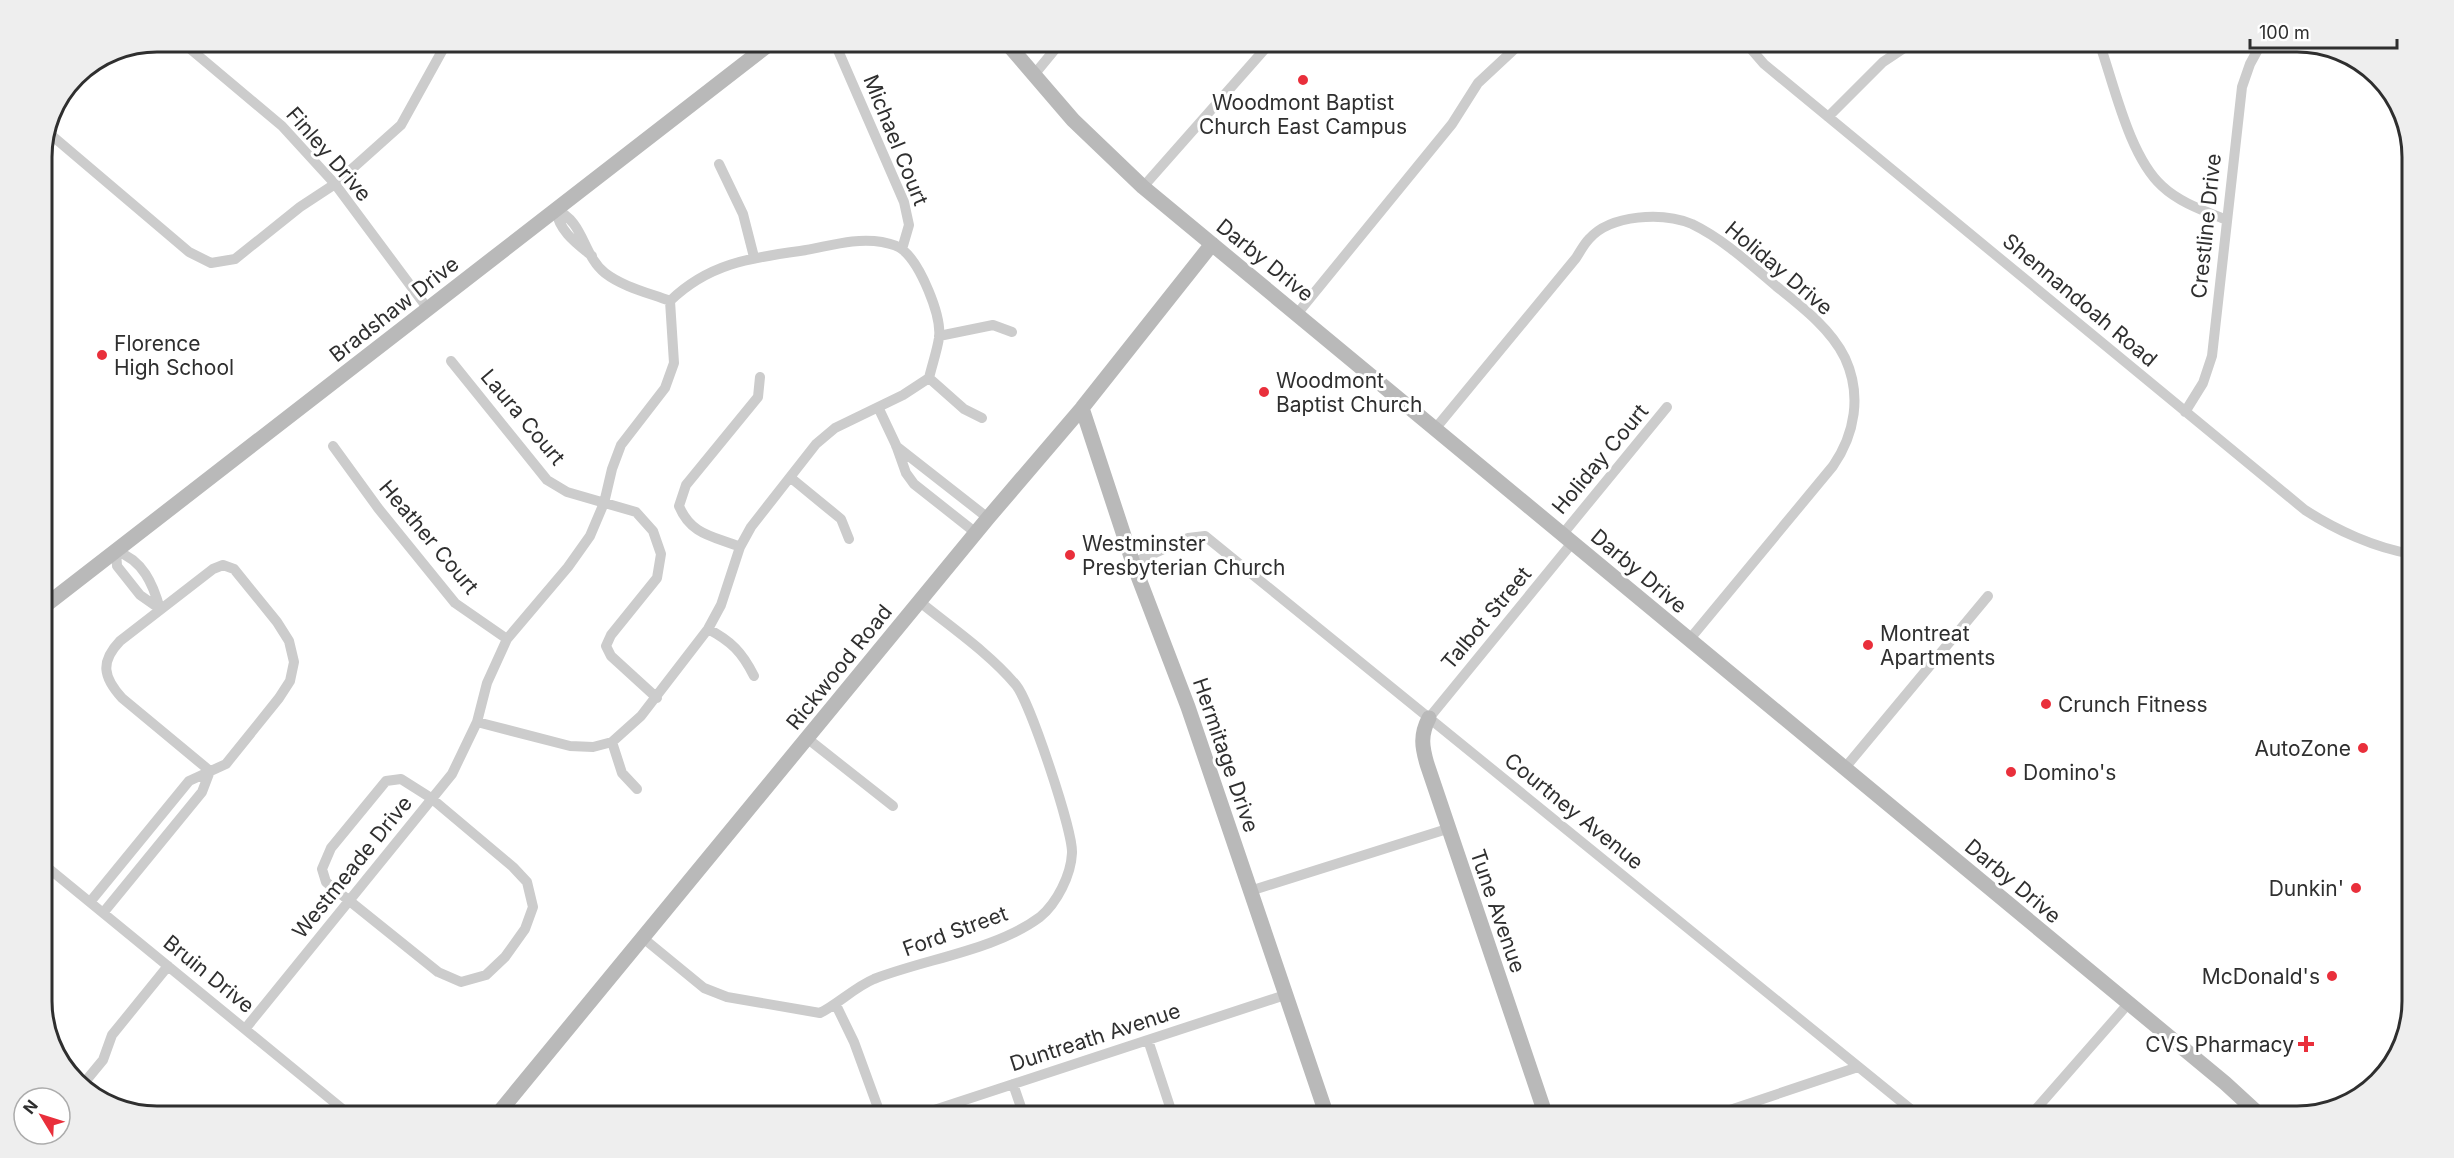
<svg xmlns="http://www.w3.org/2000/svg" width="2454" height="1158" viewBox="0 0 2454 1158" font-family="Inter,sans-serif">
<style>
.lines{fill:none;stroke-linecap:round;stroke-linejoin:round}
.street{stroke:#ccc;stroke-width:10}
.secondary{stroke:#b9b9b9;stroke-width:15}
.poi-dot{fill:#e92f3b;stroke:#fff;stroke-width:2}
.labels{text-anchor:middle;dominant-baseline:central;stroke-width:6;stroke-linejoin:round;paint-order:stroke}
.poi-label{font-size:21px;fill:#2f2f2f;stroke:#fff;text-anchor:start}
.street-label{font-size:21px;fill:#2f2f2f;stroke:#fff}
.rim{fill:none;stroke:#2f2f2f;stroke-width:3}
</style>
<rect width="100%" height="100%" fill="#fff"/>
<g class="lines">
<!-- street -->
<path class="street" d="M 182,42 L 282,126 L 335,184 L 428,309
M 1745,42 L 1764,64 L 2305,510 C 2336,530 2375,548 2412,554
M 2099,42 C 2114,84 2129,156 2162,186 C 2180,203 2205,211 2227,220
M 837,48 L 904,202 L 909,225 L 902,249
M 1033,76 L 1061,42
M 1828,117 L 1883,62 L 1913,42
M 50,134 L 189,252 L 211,263 L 235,259 L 300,207 L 335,184 L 401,125 L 447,42
M 719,164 L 743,214 L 754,257
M 1143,187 L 1271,42
M 592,256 C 576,243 559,231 556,210 C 584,221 583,256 605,273 C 623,287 649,293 670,301
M 1297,314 L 1452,124 L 1478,83 L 1522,42
M 939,336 L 993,325 L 1012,332
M 451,361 L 547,480 L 567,492 L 636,512 L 653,531 L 661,554 L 657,578 L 611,635 L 606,646 L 611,656 L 657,698
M 929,378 L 964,409 L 982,418
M 878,407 L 896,445 L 906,473 L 914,484 L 976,533
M 2185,412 L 2203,383 L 2212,356 L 2242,87 L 2250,64 L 2262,42
M 1435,429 L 1576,258 C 1580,252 1584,244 1589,239 C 1611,214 1663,212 1692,224 C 1723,239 1750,264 1776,286 C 1801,306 1831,329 1845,358 C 1862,395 1855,434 1833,466 L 1689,640
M 333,446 L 378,508 L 455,603 L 507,639
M 896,446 L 988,518
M 791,478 L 841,519 L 849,539
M 1562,535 L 1667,407
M 740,547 C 713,536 691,535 679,506 L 686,485 L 758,397 L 760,377
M 116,551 C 143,560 153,584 160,609 L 140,595 L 117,566 Z
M 1133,563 L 1188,538 L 1205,536 L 1919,1116
M 708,629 C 731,641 742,652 754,676
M 1429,718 L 1572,543
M 808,739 L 893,806
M 612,742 L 622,773 L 637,789
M 1844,769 L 1988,596
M 401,779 L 431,798 L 513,867 L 527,882 L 533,907 L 525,929 L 505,957 L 486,975 L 461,982 L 438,972 L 326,882 L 322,869 L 331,848 L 386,781 Z
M 42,863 L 351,1116
M 1250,891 L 1447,829
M 90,902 L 189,781 L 226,764 L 279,698 L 290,681 L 294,662 L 289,641 L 277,622 L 234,569 L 223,565 L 213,569 L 120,641 C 100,662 103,677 122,698 L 210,771
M 103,913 L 202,792 L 210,771
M 643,938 L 704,988 L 727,997 L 820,1013 C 838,1004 855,987 874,979 C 925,959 996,950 1040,917 C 1057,903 1071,875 1072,853 C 1073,831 1030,702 1016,685 C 989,653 952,628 920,602
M 836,1005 L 854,1042 L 881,1116
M 245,1029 L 452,774 L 477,722 L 487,683 L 507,639 L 568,567 L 590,536 L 604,503 L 612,469 L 621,445 L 665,388 L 674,363 L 670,301 C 708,264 749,258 800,251 C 827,247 854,237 882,242 C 887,243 899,246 903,250 C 920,264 942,315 939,338 C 937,351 932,365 929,378 L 903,395 L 835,428 L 816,444 L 751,527 L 740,547 L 721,605 L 708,629 L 641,716 L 612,742 L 593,747 L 570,746 L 477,722
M 1148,1040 L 1173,1116
M 84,1083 L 103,1060 L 112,1035 L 168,966
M 1013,1084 L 1024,1116
M 916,1116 L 1285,995
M 1712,1116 L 1858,1067
M 2030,1116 L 2128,1004"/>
<!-- secondary -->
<path class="secondary" d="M 1006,42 L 1073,120 L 1143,187 L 2225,1083 L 2261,1116
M 1082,408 L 1133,563 L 1188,707 L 1327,1116
M 42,608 L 772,42
M 1429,718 C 1420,735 1422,747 1427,764 L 1546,1116
M 496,1116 L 988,518 L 1082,408 L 1212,244"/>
</g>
<!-- markers -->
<g class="poi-dot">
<circle cx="1303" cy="80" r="6"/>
<circle cx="102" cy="355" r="6"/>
<circle cx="1264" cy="392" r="6"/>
<circle cx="1070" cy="555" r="6"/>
<circle cx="1868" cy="645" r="6"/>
<circle cx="2046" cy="704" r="6"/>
<circle cx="2363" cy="748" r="6"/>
<circle cx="2011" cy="772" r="6"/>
<circle cx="2356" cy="888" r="6"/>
<circle cx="2332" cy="976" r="6"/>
<path d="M2303 1035h6v6h6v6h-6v6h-6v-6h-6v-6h6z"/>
</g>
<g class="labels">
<!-- poi labels -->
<g class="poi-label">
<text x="1303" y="102" text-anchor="middle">Woodmont Baptist<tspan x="1303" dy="24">Church East Campus</tspan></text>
<text x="114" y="343">Florence<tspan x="114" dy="24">High School</tspan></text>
<text x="1276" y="380">Woodmont<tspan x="1276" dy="24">Baptist Church</tspan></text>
<text x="1082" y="543">Westminster<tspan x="1082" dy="24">Presbyterian Church</tspan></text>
<text x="1880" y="633">Montreat<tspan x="1880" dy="24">Apartments</tspan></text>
<text x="2058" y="704">Crunch Fitness</text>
<text x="2351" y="748" text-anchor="end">AutoZone</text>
<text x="2023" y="772">Domino's</text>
<text x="2344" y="888" text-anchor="end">Dunkin'</text>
<text x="2320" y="976" text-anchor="end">McDonald's</text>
<text x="2294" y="1044" text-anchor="end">CVS Pharmacy</text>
</g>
<!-- street labels -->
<g class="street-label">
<text transform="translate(896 140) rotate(68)">Michael Court</text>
<text transform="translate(329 154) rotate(49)">Finley Drive</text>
<text transform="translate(2206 226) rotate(-84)">Crestline Drive</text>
<text transform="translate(1265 260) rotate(39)">Darby Drive</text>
<text transform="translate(1779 268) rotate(40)">Holiday Drive</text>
<text transform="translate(2080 300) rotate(40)">Shennandoah Road</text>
<text transform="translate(394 309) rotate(-38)">Bradshaw Drive</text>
<text transform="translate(523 417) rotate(50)">Laura Court</text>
<text transform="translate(1600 459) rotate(-50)">Holiday Court</text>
<text transform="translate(429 537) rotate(50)">Heather Court</text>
<text transform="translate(1639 571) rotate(40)">Darby Drive</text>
<text transform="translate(1486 618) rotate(-50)">Talbot Street</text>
<text transform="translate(839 667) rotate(-51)">Rickwood Road</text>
<text transform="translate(1226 755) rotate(71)">Hermitage Drive</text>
<text transform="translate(1574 811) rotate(39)">Courtney Avenue</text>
<text transform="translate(352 867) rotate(-51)">Westmeade Drive</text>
<text transform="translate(2013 881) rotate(40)">Darby Drive</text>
<text transform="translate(1498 911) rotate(71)">Tune Avenue</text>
<text transform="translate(955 931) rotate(-20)">Ford Street</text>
<text transform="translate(209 974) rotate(39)">Bruin Drive</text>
<text transform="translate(1095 1037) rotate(-18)">Duntreath Avenue</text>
</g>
</g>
<!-- crop -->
<path d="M0 0H2454V1158H0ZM157 52H2297A105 105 0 0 1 2402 157V1001A105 105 0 0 1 2297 1106H157A105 105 0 0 1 52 1001V157A105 105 0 0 1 157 52Z" fill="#eee" fill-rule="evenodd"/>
<path class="rim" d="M157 52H2297A105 105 0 0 1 2402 157V1001A105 105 0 0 1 2297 1106H157A105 105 0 0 1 52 1001V157A105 105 0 0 1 157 52Z"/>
<!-- north arrow -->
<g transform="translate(42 1116) rotate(308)"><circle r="28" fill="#ffffff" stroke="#acacac" stroke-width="1.5"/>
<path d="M0-4.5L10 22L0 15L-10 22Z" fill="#e92f3b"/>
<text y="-9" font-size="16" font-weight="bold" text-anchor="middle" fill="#2f2f2f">N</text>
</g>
<!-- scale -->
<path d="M2250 39v9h147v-9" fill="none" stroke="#2f2f2f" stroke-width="3"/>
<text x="2259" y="39" font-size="18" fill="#2f2f2f" stroke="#ffffff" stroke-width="4.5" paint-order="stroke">100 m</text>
</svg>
